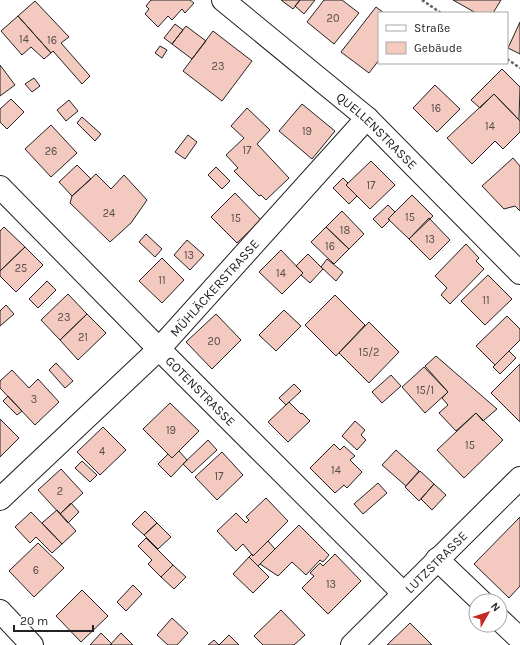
<svg xmlns="http://www.w3.org/2000/svg" width="520" height="645" viewBox="0 0 520 645" font-family="Karla,sans-serif">
<style>
.building{fill:#f3c9c0;stroke:#222}
.lines{fill:none;stroke-linecap:round;stroke-linejoin:round}
.minor-casing{stroke:#222;stroke-width:24}
.tertiary-casing{stroke:#222;stroke-width:24}
.path{stroke:#646464;stroke-width:2.5;stroke-dasharray:3 2;stroke-linecap:butt}
.minor{stroke:#fff;stroke-width:22}
.tertiary{stroke:#fff;stroke-width:22}
.labels{text-anchor:middle;dominant-baseline:central;stroke-width:3;stroke-linejoin:round;paint-order:stroke}
.number-label{font-size:11px;fill:#564c4a}
.street-label{font-size:13px;fill:#222;stroke:#fff}
</style>
<rect width="100%" height="100%" fill="#fff"/>
<!-- building -->
<path class="building" d="M 151,0 L 190,0 L 194,3 L 185,13 L 182,9 L 172,20 L 168,16 L 158,27 L 145,14 L 149,9 L 146,6 Z
M 281,0 L 300,0 L 293,9 Z
M 300,0 L 315,0 L 304,14 L 295,6 Z
M 324,0 L 342,0 L 359,13 L 334,44 L 307,22 Z
M 453,0 L 501,0 L 493,13 L 476,13 Z
M 35,1 L 69,37 L 61,43 L 90,76 L 82,84 L 53,51 L 51,53 L 18,16 Z
M 376,7 L 384,13 L 379,13 L 379,60 L 369,73 L 341,52 Z
M 18,16 L 51,53 L 44,59 L 31,47 L 22,55 L 1,31 Z
M 520,22 L 520,54 L 508,48 Z
M 175,24 L 183,30 L 172,44 L 164,38 Z
M 186,26 L 206,41 L 192,59 L 172,44 Z
M 213,31 L 252,61 L 222,101 L 183,71 Z
M 160,46 L 167,50 L 162,58 L 155,53 Z
M 0,65 L 15,85 L 0,96 Z
M 502,69 L 520,87 L 519,120 L 494,94 L 480,108 L 471,100 Z
M 34,78 L 40,86 L 32,92 L 25,84 Z
M 435,85 L 460,109 L 437,132 L 413,108 Z
M 494,94 L 520,121 L 520,132 L 503,149 L 495,141 L 472,164 L 447,138 Z
M 11,99 L 24,112 L 7,129 L 0,122 L 0,109 Z
M 69,100 L 78,111 L 66,121 L 57,110 Z
M 302,104 L 335,131 L 312,159 L 279,131 Z
M 247,108 L 270,130 L 257,144 L 289,178 L 266,200 L 261,195 L 259,196 L 234,171 L 238,168 L 226,155 L 244,138 L 231,126 Z
M 82,117 L 101,134 L 95,141 L 77,123 Z
M 51,125 L 77,153 L 51,177 L 25,149 Z
M 188,135 L 197,142 L 185,159 L 175,152 Z
M 513,158 L 520,166 L 520,211 L 515,206 L 504,209 L 482,186 Z
M 371,161 L 395,185 L 370,209 L 346,185 Z
M 77,165 L 91,179 L 72,196 L 59,182 Z
M 216,167 L 230,181 L 222,189 L 208,175 Z
M 96,174 L 111,189 L 124,175 L 147,200 L 131,223 L 110,242 L 70,203 L 72,196 Z
M 343,178 L 348,183 L 346,185 L 357,196 L 349,204 L 333,188 Z
M 235,193 L 261,220 L 237,243 L 211,217 Z
M 412,195 L 433,216 L 409,239 L 388,219 Z
M 388,205 L 395,212 L 388,219 L 390,220 L 382,228 L 373,219 Z
M 342,211 L 364,234 L 349,249 L 326,227 Z
M 429,218 L 450,240 L 430,260 L 409,239 Z
M 4,227 L 25,247 L 0,271 L 0,231 Z
M 326,227 L 349,249 L 334,264 L 311,242 Z
M 146,234 L 162,249 L 155,257 L 139,242 Z
M 187,240 L 204,255 L 190,270 L 174,255 Z
M 466,244 L 479,258 L 476,261 L 484,269 L 450,304 L 441,295 L 447,288 L 435,276 Z
M 25,247 L 43,265 L 16,292 L 0,276 L 0,271 Z
M 281,250 L 303,273 L 282,294 L 259,272 Z
M 308,254 L 323,269 L 310,283 L 301,275 L 303,273 L 296,266 Z
M 162,258 L 184,280 L 162,303 L 139,281 Z
M 327,259 L 343,272 L 336,281 L 321,267 Z
M 488,275 L 512,299 L 485,325 L 461,301 Z
M 47,281 L 56,290 L 38,308 L 29,299 Z
M 68,294 L 87,314 L 60,340 L 41,320 Z
M 335,295 L 365,325 L 336,356 L 305,325 Z
M 6,305 L 14,314 L 0,326 L 0,311 Z
M 284,310 L 301,326 L 276,351 L 259,335 Z
M 87,314 L 106,333 L 78,360 L 60,340 Z
M 216,314 L 241,340 L 212,369 L 186,342 Z
M 507,316 L 520,329 L 520,340 L 495,365 L 476,346 Z
M 369,322 L 399,352 L 369,383 L 339,353 Z
M 509,351 L 516,358 L 500,374 L 493,367 Z
M 436,356 L 497,409 L 483,421 L 476,413 L 456,431 L 439,413 L 448,405 L 442,398 L 448,392 L 425,366 Z
M 56,363 L 73,381 L 65,388 L 49,370 Z
M 520,364 L 520,422 L 491,393 Z
M 424,367 L 448,392 L 425,413 L 402,387 Z
M 12,370 L 29,388 L 38,379 L 59,402 L 35,425 L 0,388 L 0,381 Z
M 391,375 L 401,386 L 382,403 L 372,392 Z
M 294,384 L 301,391 L 286,405 L 279,398 Z
M 8,396 L 22,411 L 17,415 L 3,401 Z
M 289,402 L 301,414 L 302,413 L 310,421 L 288,442 L 268,422 Z
M 170,403 L 199,431 L 172,458 L 143,429 Z
M 476,413 L 503,440 L 464,478 L 437,450 Z
M 0,419 L 19,438 L 0,457 Z
M 355,421 L 365,430 L 361,435 L 366,440 L 357,450 L 342,436 Z
M 103,427 L 126,450 L 100,475 L 77,452 Z
M 208,440 L 217,450 L 192,473 L 183,464 Z
M 334,444 L 340,450 L 344,446 L 355,456 L 350,460 L 362,472 L 347,488 L 344,485 L 335,493 L 310,468 Z
M 396,450 L 419,471 L 406,486 L 382,465 Z
M 179,451 L 187,460 L 171,477 L 158,464 L 168,454 L 172,458 Z
M 222,452 L 243,475 L 217,500 L 195,477 Z
M 82,461 L 97,475 L 90,482 L 75,468 Z
M 61,469 L 83,493 L 60,514 L 38,490 Z
M 420,471 L 434,484 L 419,501 L 405,487 Z
M 378,483 L 387,493 L 363,514 L 354,504 Z
M 434,484 L 446,495 L 432,510 L 421,499 Z
M 266,498 L 288,521 L 253,556 L 243,544 L 236,551 L 217,531 L 236,513 L 246,523 L 249,520 L 246,517 Z
M 71,503 L 79,512 L 68,523 L 60,514 Z
M 57,510 L 76,531 L 62,544 L 42,523 Z
M 145,511 L 157,523 L 144,535 L 132,524 Z
M 31,512 L 62,544 L 52,553 L 36,537 L 30,543 L 15,527 Z
M 520,517 L 520,586 L 509,598 L 474,564 Z
M 157,523 L 171,537 L 158,549 L 144,535 Z
M 299,525 L 329,555 L 323,562 L 320,560 L 306,575 L 292,562 L 278,576 L 260,564 Z
M 146,538 L 173,565 L 161,577 L 148,564 L 152,560 L 138,546 Z
M 268,541 L 275,549 L 258,566 L 249,557 L 252,554 L 253,556 Z
M 38,543 L 64,568 L 34,597 L 9,571 Z
M 335,554 L 361,581 L 328,614 L 302,588 L 314,576 L 310,573 L 320,563 L 323,566 Z
M 249,557 L 269,577 L 253,593 L 233,574 Z
M 173,565 L 186,577 L 174,589 L 161,577 Z
M 133,585 L 142,594 L 126,611 L 117,602 Z
M 82,590 L 108,616 L 81,642 L 56,616 Z
M 281,610 L 305,635 L 294,645 L 263,645 L 254,636 Z
M 172,618 L 188,633 L 177,645 L 168,645 L 157,635 Z
M 410,623 L 432,645 L 387,645 Z
M 101,633 L 112,644 L 110,645 L 90,645 Z
M 121,633 L 133,645 L 110,645 Z
M 229,635 L 239,645 L 208,645 L 214,640 L 219,645 Z"/>
<g class="lines">
<!-- minor casing -->
<g class="minor-casing">
<g id="minor">
<path id="s1" d="M 223,0 L 367,118 L 520,273"/>
<path id="s2" d="M 0,187 L 159,349 L 403,593"/>
<path id="s3" d="M 0,499 L 159,349 L 367,118"/>
<path d="M 437,559 L 481,601"/>
<path d="M 0,611 L 32,645"/>
<path d="M 500,620 L 520,639"/>
</g>
</g>
<!-- tertiary casing -->
<g class="tertiary-casing">
<g id="tertiary">
<path id="s4" d="M 352,645 L 520,478"/>
</g>
</g>
<!-- path -->
<path class="path" d="M 422,0 L 441,13
M 507,59 L 520,68"/>
<!-- minor -->
<use href="#minor" class="minor"/>
<!-- tertiary -->
<use href="#tertiary" class="tertiary"/>
</g>
<g class="labels">
<!-- number labels -->
<g class="number-label">
<text x="333" y="18">20</text>
<text x="24" y="39">14</text>
<text x="52" y="40">16</text>
<text x="218" y="66">23</text>
<text x="436" y="108">16</text>
<text x="490" y="126">14</text>
<text x="307" y="131">19</text>
<text x="247" y="150">17</text>
<text x="51" y="151">26</text>
<text x="371" y="185">17</text>
<text x="109" y="213">24</text>
<text x="410" y="217">15</text>
<text x="236" y="218">15</text>
<text x="345" y="230">18</text>
<text x="430" y="239">13</text>
<text x="330" y="246">16</text>
<text x="189" y="255">13</text>
<text x="21" y="268">25</text>
<text x="281" y="273">14</text>
<text x="162" y="280">11</text>
<text x="486" y="300">11</text>
<text x="64" y="317">23</text>
<text x="83" y="337">21</text>
<text x="214" y="341">20</text>
<text x="369" y="352">15/2</text>
<text x="425" y="390">15/1</text>
<text x="34" y="399">3</text>
<text x="171" y="430">19</text>
<text x="470" y="445">15</text>
<text x="102" y="451">4</text>
<text x="336" y="470">14</text>
<text x="219" y="476">17</text>
<text x="60" y="491">2</text>
<text x="36" y="570">6</text>
<text x="331" y="584">13</text>
</g>
<!-- street labels -->
<g class="street-label">
<text stroke="none"><textPath href="#s1" startOffset="202">QUELLENSTRASSE</textPath></text>
<text stroke="none"><textPath href="#s3" startOffset="301">MÜHLÄCKERSTRASSE</textPath></text>
<text stroke="none"><textPath href="#s2" startOffset="286">GOTENSTRASSE</textPath></text>
<text stroke="none"><textPath href="#s4" startOffset="118">LUTZSTRASSE</textPath></text>
</g>
</g>
<!-- legend -->
<rect x="378" y="12" width="130" height="52" fill="#ffffff" stroke="#a7a7a7"/>
<rect x="386" y="25" width="20" height="6" fill="#ffffff" stroke="#a7a7a7"/>
<text x="414" y="32" font-size="12" fill="#222222">Straße</text>
<rect x="386" y="42" width="20" height="12" fill="#f3c9c0" stroke="#a7a7a7"/>
<text x="414" y="52" font-size="12" fill="#222222">Gebäude</text>
<!-- north arrow -->
<g transform="translate(488 613) rotate(51)"><circle r="19" fill="#ffffff" stroke="#a7a7a7"/>
<path d="M0-3L7 15L0 10L-7 15Z" fill="#c62828"/>
<text y="-6" font-size="11" font-weight="bold" text-anchor="middle" fill="#222222">N</text>
</g>
<!-- scale -->
<path d="M14 625v6h79v-6" fill="none" stroke="#222222" stroke-width="2"/>
<text x="20" y="625" font-size="12" fill="#222222" stroke="#ffffff" stroke-width="3" paint-order="stroke">20 m</text>
</svg>
